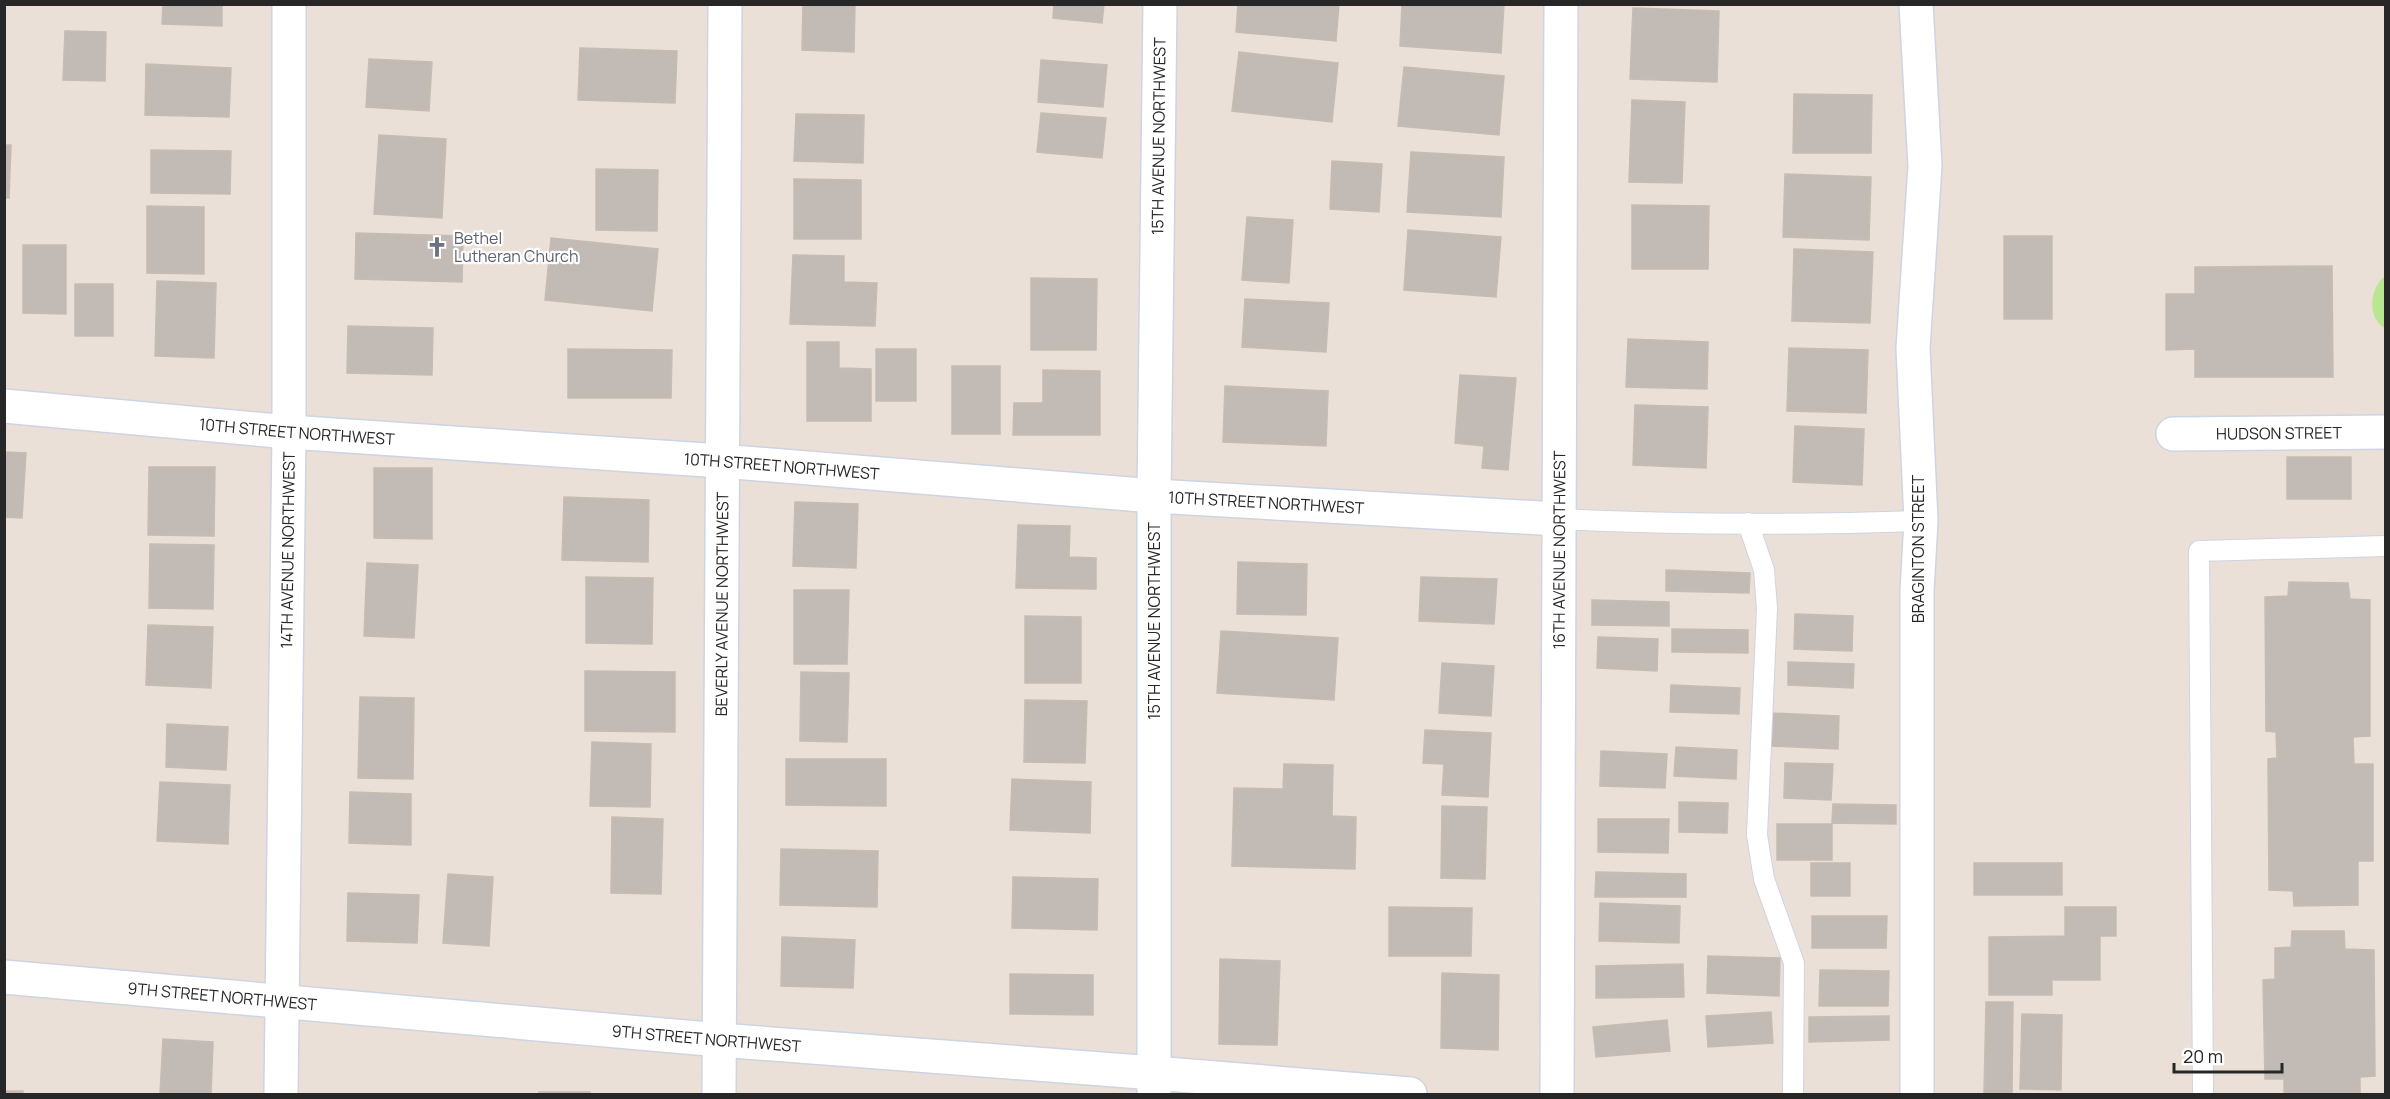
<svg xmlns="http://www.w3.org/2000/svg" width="2390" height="1099" viewBox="0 0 2390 1099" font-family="Manrope,sans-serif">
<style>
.green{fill:#b9e690}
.building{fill:#c2bab4;stroke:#c6bcb1;stroke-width:1.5}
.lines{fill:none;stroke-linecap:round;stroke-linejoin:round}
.lane-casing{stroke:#cdd4e2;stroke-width:22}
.street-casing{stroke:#cdd4e2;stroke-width:36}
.lane{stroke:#fff;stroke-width:20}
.street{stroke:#fff;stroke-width:33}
.labels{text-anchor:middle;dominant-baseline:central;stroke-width:4.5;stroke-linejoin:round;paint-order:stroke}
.street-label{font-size:16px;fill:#272727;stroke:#fff}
.worship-label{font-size:16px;fill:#5b616d;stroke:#fff;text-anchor:start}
</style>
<rect width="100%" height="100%" fill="#ebe0d7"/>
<!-- green -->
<path class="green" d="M 2385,276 L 2386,276 L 2385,328 C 2366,318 2370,287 2385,276 Z"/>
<!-- building -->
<path class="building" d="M 163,4 L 222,4 L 222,26 L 162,24 Z
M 803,4 L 855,4 L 854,52 L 802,50 Z
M 1054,4 L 1104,4 L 1102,23 L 1053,18 Z
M 1238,4 L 1339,4 L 1336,41 L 1236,32 Z
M 1402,4 L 1504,4 L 1501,53 L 1400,46 Z
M 1633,8 L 1719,11 L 1717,82 L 1630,79 Z
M 65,31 L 106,32 L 105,81 L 63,80 Z
M 580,48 L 677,51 L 675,103 L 578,100 Z
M 1239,52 L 1338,63 L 1332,122 L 1232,111 Z
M 369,59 L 432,62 L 429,111 L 366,107 Z
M 1041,60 L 1107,65 L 1103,107 L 1038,102 Z
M 146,64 L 231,68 L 229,117 L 145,115 Z
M 1404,67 L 1504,76 L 1499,135 L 1398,126 Z
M 1794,94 L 1872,95 L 1871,153 L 1793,153 Z
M 1632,100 L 1685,102 L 1682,183 L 1629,182 Z
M 1041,113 L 1106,118 L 1102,158 L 1037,152 Z
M 796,114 L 864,115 L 863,163 L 794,161 Z
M 379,135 L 446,139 L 442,218 L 374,214 Z
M 4,145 L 11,145 L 9,198 L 4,198 Z
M 151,150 L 231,151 L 230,194 L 151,193 Z
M 1411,152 L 1504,157 L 1501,217 L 1407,212 Z
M 1332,161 L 1382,164 L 1379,212 L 1330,209 Z
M 596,169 L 658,170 L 657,231 L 596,230 Z
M 1785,174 L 1871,177 L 1869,240 L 1783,237 Z
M 794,179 L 861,180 L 861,239 L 794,239 Z
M 1632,205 L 1709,206 L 1708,269 L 1632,269 Z
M 147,206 L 204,207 L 204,274 L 147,273 Z
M 1247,217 L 1293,220 L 1289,283 L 1242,280 Z
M 1408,230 L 1501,237 L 1496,297 L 1404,290 Z
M 356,233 L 463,236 L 462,282 L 355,279 Z
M 2004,236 L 2052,236 L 2052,319 L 2004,319 Z
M 551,238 L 658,249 L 652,311 L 545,300 Z
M 23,245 L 66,245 L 66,314 L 23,313 Z
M 1794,249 L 1873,252 L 1870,323 L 1792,321 Z
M 793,255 L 844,256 L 844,282 L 877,283 L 875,326 L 790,324 Z
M 2332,266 L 2333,377 L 2195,377 L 2195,349 L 2166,350 L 2166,294 L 2195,294 L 2195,267 Z
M 1031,278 L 1097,279 L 1096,350 L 1031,350 Z
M 157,281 L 216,283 L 214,358 L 155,356 Z
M 75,284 L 113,284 L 113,336 L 75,336 Z
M 1245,299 L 1329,303 L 1326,352 L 1242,347 Z
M 348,326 L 433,328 L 432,375 L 347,373 Z
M 1628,339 L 1708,342 L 1707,389 L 1626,387 Z
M 807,342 L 839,342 L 839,368 L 871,369 L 871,421 L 807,421 Z
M 1789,348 L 1868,350 L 1866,413 L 1787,411 Z
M 568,349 L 672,350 L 671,398 L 568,398 Z
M 876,349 L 916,349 L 916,401 L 876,401 Z
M 952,366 L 1000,366 L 1000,434 L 952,434 Z
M 1043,370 L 1100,371 L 1100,435 L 1013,435 L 1014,403 L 1043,403 Z
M 1460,375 L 1516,378 L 1508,470 L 1482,468 L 1484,446 L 1455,443 Z
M 1225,386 L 1328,391 L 1326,446 L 1223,442 Z
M 1635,405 L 1708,407 L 1706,468 L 1633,465 Z
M 1795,426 L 1864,429 L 1862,485 L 1793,482 Z
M 4,452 L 26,453 L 22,518 L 4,517 Z
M 2287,457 L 2351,457 L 2351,499 L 2287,499 Z
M 149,467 L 215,467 L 214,536 L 148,535 Z
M 374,468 L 432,468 L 432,539 L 374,538 Z
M 564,497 L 649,500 L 648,562 L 562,560 Z
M 795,502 L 858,504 L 856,568 L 793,566 Z
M 1018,525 L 1070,526 L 1069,557 L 1096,558 L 1096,589 L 1016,588 Z
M 150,544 L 214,545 L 213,609 L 149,608 Z
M 1238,562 L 1307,564 L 1306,615 L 1237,614 Z
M 367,563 L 418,565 L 414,638 L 364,636 Z
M 1666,570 L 1750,573 L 1749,593 L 1666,591 Z
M 586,577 L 653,578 L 652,644 L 586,643 Z
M 1421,577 L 1497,579 L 1494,624 L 1419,621 Z
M 2289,582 L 2348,583 L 2350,599 L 2370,600 L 2370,736 L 2353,737 L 2354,764 L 2373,764 L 2373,861 L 2358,861 L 2358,905 L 2294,906 L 2293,891 L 2269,890 L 2268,759 L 2277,758 L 2276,732 L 2266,731 L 2265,597 L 2288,596 Z
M 794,590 L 849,590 L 847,664 L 794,664 Z
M 1592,600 L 1669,602 L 1669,626 L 1592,625 Z
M 1795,614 L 1853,616 L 1852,651 L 1794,649 Z
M 1025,616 L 1081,617 L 1081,683 L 1025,683 Z
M 148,625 L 213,627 L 211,688 L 146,685 Z
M 1672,629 L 1748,630 L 1748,653 L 1672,652 Z
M 1221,631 L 1338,638 L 1334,700 L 1217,693 Z
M 1598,637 L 1658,639 L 1657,671 L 1597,668 Z
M 1788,662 L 1854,664 L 1853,688 L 1788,685 Z
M 1442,663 L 1494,666 L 1491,716 L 1439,713 Z
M 585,671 L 675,672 L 675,732 L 585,731 Z
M 801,672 L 849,673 L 847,742 L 800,741 Z
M 1671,685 L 1740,688 L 1739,714 L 1670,712 Z
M 360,697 L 414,698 L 413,779 L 358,778 Z
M 1025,700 L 1087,701 L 1085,763 L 1024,762 Z
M 1771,713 L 1839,716 L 1838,749 L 1770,746 Z
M 167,724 L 228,727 L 226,770 L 166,767 Z
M 1425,730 L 1491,733 L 1488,797 L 1442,795 L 1444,764 L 1423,763 Z
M 592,742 L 651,744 L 650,807 L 590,806 Z
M 1676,747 L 1737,750 L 1736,779 L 1674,776 Z
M 1601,751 L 1667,754 L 1665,788 L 1600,786 Z
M 786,759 L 886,759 L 886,806 L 786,805 Z
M 1785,763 L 1833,764 L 1831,800 L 1784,798 Z
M 1284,764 L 1333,765 L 1332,816 L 1356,817 L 1355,869 L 1232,866 L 1234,788 L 1283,789 Z
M 1012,779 L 1091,782 L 1090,833 L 1010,830 Z
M 160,782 L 230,785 L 228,844 L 157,841 Z
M 350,792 L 411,794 L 411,845 L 349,843 Z
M 1679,802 L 1728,803 L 1727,833 L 1679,832 Z
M 1833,804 L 1896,805 L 1896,824 L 1832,823 Z
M 1442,806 L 1487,807 L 1485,879 L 1441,878 Z
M 612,817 L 663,819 L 661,894 L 611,893 Z
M 1598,819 L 1669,819 L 1668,853 L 1598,852 Z
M 1777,824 L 1832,824 L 1832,860 L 1777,860 Z
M 781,849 L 878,851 L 877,907 L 780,905 Z
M 1811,863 L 1850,863 L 1850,896 L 1811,896 Z
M 1974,863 L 2062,863 L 2062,895 L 1974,895 Z
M 1596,872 L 1686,874 L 1686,897 L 1595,897 Z
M 448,874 L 493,877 L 489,946 L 443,943 Z
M 1013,877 L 1098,879 L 1097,930 L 1012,928 Z
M 348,893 L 419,895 L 417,943 L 347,941 Z
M 1600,903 L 1680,906 L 1679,943 L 1599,941 Z
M 1389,907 L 1472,908 L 1471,956 L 1389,956 Z
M 2065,907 L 2116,907 L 2116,936 L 2100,936 L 2100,980 L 2052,980 L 2052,995 L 1989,995 L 1989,937 L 2065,936 Z
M 1812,916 L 1887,916 L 1886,948 L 1812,948 Z
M 2292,931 L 2344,931 L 2345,949 L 2374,950 L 2375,1076 L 2360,1077 L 2360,1094 L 2284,1094 L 2284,1079 L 2265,1079 L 2263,980 L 2275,979 L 2275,948 L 2291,947 Z
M 782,937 L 855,940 L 853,988 L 781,986 Z
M 1708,956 L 1780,958 L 1779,996 L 1707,993 Z
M 1220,959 L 1280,961 L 1277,1045 L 1219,1044 Z
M 1683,964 L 1684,997 L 1596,998 L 1596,966 Z
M 1820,970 L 1889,971 L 1888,1006 L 1819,1006 Z
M 1442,973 L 1499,975 L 1498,1050 L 1441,1048 Z
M 1010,974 L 1093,975 L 1093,1015 L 1010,1014 Z
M 1986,1002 L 2013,1002 L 2012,1094 L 1984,1094 Z
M 1771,1012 L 1773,1043 L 1708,1047 L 1706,1016 Z
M 2022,1014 L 2062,1015 L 2061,1090 L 2020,1089 Z
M 1889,1016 L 1889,1040 L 1809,1042 L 1809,1017 Z
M 1667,1020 L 1670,1051 L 1596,1057 L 1593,1027 Z
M 163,1039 L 213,1042 L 211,1094 L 160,1094 Z
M 4,1091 L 23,1091 L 23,1094 L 4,1094 Z
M 539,1092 L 590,1092 L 590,1094 L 539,1094 Z"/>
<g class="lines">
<!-- lane casing -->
<g class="lane-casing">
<path id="lane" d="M 1558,519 C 1679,525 1800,525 1921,521
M 1748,523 L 1764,570 L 1767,608 L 1757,835 L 1764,879 L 1794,963 L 1793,1094
M 2203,1094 L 2199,551 L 2386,546"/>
</g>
<!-- street casing -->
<g class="street-casing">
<g id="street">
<path d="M 1916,4 L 1925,166 L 1913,348 L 1921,521 L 1917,591 L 1917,1094"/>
<path id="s1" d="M 4,406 L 289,432 L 721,461 L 1154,496 L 1558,519"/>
<path id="s2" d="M 2173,434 L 2386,432"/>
<path id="s3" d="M 4,977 L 720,1040 L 1154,1073 L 1410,1094"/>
<path id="s4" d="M 281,1094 L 289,432 L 289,4"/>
<path id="s5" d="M 719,1094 L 725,4"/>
<path id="s6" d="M 1154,1094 L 1154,496 L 1160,4"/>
<path id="s7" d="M 1557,1094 L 1561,4"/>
</g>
</g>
<!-- lane -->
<use href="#lane" class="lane"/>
<!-- street -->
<use href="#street" class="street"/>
</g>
<!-- icons -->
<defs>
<g id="church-bare" transform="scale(1.62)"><path d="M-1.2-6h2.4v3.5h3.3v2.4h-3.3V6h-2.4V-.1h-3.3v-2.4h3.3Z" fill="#6b7280" stroke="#fff" stroke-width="2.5" paint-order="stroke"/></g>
</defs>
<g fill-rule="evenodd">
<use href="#church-bare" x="437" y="247"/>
</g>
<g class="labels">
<!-- street labels -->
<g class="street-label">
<text stroke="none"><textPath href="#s6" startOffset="958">15TH AVENUE NORTHWEST</textPath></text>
<text stroke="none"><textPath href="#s1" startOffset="294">10TH STREET NORTHWEST</textPath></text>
<text stroke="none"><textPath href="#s2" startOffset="106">HUDSON STREET</textPath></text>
<text stroke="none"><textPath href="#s1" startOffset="780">10TH STREET NORTHWEST</textPath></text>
<text stroke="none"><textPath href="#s1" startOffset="1266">10TH STREET NORTHWEST</textPath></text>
<text stroke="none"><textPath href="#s7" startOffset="544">16TH AVENUE NORTHWEST</textPath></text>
<text transform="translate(1918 549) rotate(-90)">BRAGINTON STREET</text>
<text stroke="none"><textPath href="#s4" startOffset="544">14TH AVENUE NORTHWEST</textPath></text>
<text stroke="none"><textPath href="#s5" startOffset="490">BEVERLY AVENUE NORTHWEST</textPath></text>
<text transform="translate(1154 621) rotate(-90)">15TH AVENUE NORTHWEST</text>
<text stroke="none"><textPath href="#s3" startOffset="219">9TH STREET NORTHWEST</textPath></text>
<text stroke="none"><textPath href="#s3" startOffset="705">9TH STREET NORTHWEST</textPath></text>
</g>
<!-- worship labels -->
<g class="worship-label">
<text x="454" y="238">Bethel<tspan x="454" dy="18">Lutheran Church</tspan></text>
</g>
</g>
<!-- border -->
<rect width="2390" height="1099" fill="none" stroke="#272727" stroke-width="12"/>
<!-- scale -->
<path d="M2174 1063v9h108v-9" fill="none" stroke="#272727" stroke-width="3"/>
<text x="2183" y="1063" font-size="18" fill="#272727" stroke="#ffffff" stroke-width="4.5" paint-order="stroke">20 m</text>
</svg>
